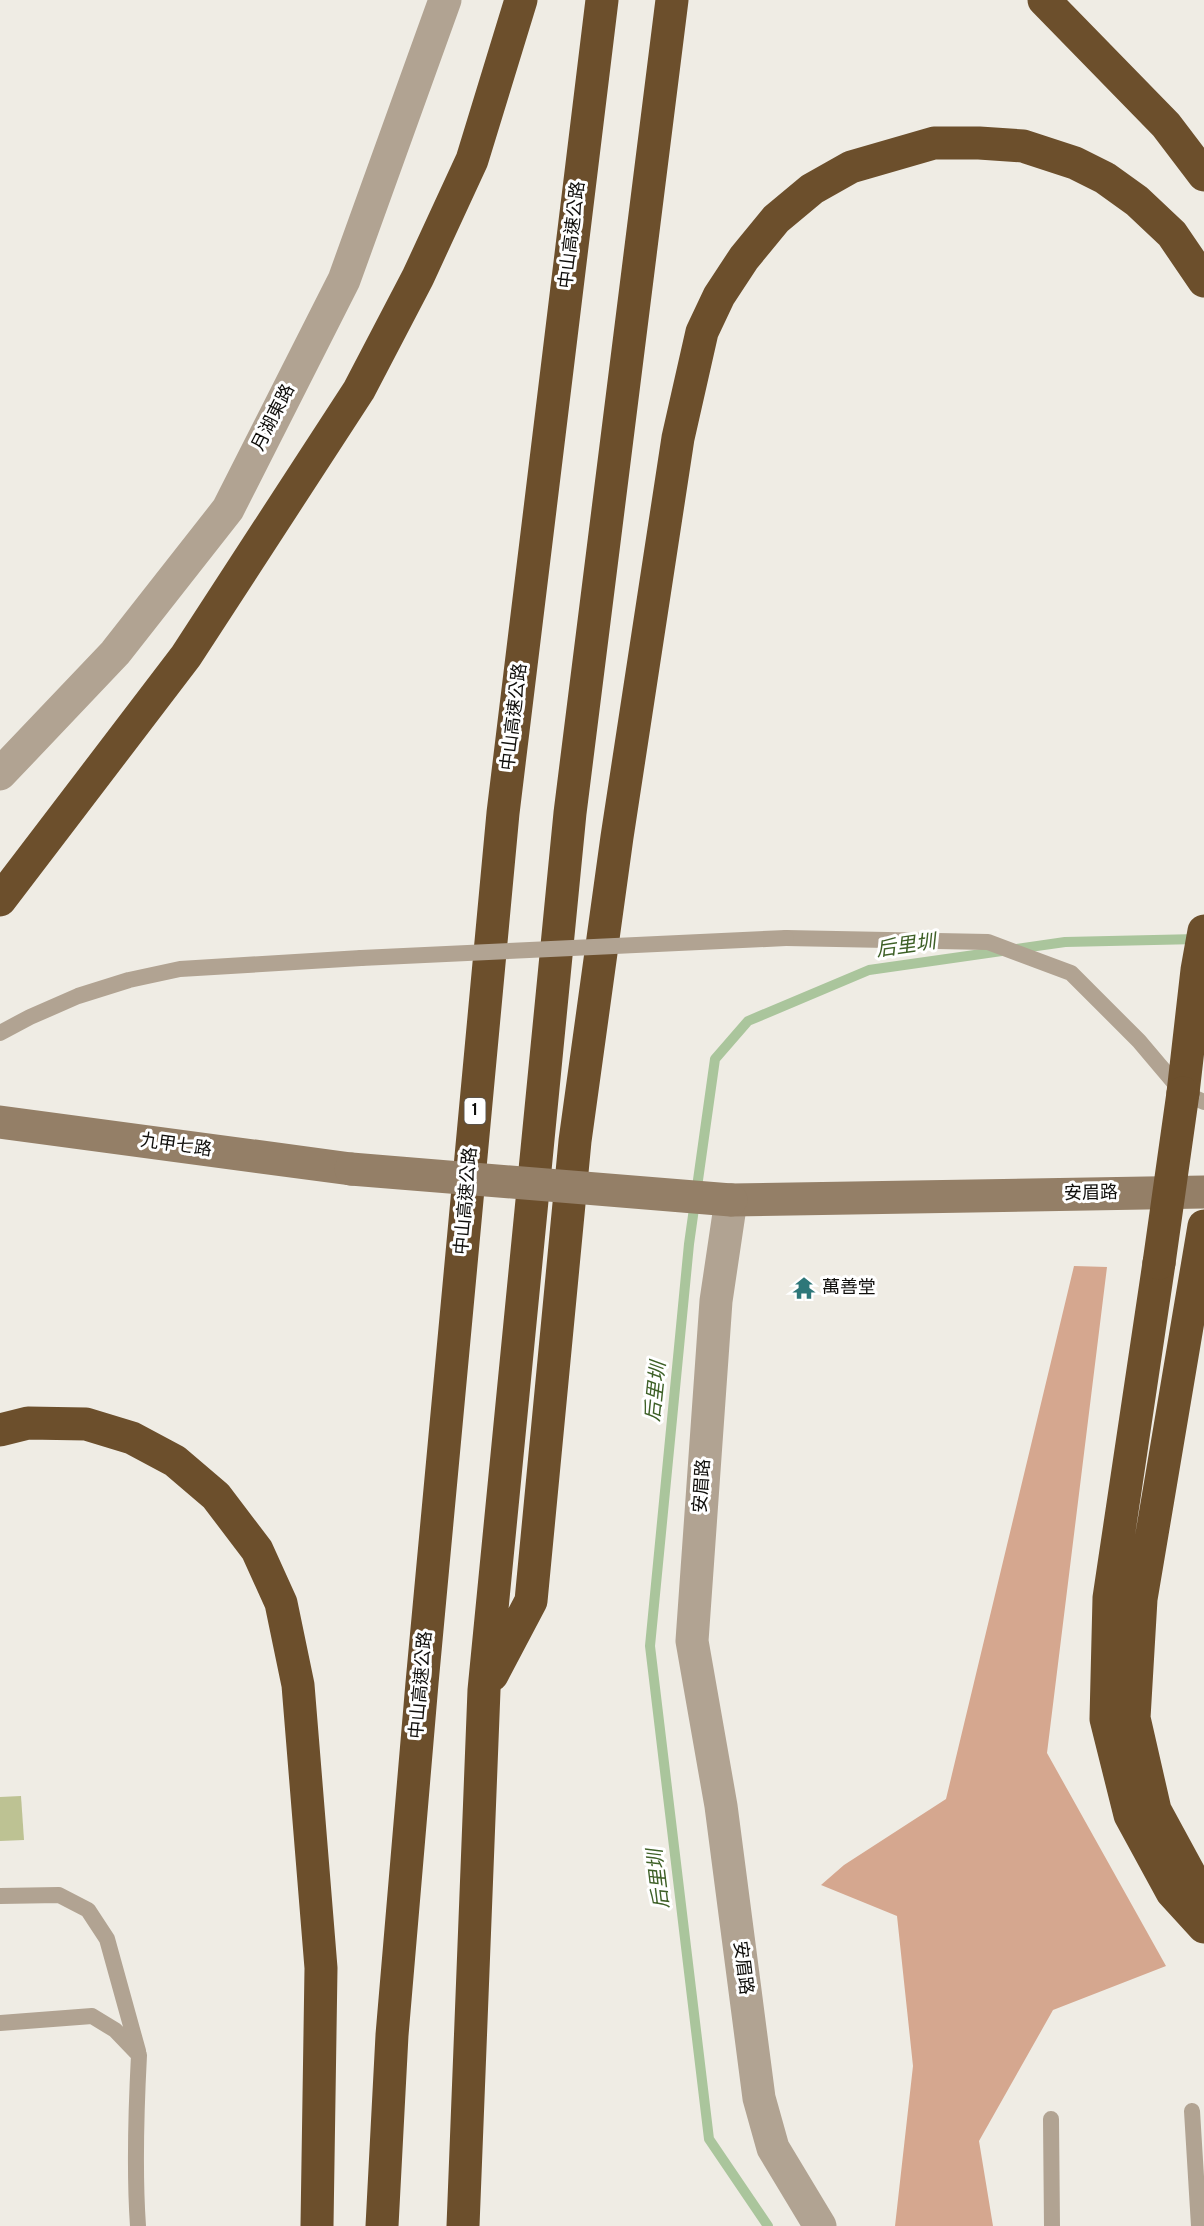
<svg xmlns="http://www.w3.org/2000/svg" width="1204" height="2226" viewBox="0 0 1204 2226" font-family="Overpass,'Noto Sans TC',sans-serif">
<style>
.forest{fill:#d5a78f}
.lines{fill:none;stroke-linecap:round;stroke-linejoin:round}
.stream{stroke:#aac59c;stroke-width:10}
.building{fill:#bdc293}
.lane{stroke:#b1a392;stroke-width:16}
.street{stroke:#b1a392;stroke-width:33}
.secondary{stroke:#947f67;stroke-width:33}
.highway{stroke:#6c4f2c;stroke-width:33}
.lane-bridge{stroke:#b1a392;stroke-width:16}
.secondary-bridge{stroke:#947f67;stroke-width:33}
.highway-bridge{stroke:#6c4f2c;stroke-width:33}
.labels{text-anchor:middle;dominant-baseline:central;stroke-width:6;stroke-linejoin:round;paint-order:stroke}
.shield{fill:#fff;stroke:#575654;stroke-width:1.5}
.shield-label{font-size:16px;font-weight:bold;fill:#0f0e0b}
.street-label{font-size:18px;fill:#0f0e0b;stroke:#fff}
.poi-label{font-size:18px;fill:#0f0e0b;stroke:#fff;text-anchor:start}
.water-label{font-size:20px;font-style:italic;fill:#3e6027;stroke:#fff}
</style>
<rect width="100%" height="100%" fill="#efece4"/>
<!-- forest -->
<path class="forest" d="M 1074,1266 L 1107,1267 L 1047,1753 L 1166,1966 L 1053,2010 L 979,2141 L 993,2226 L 895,2226 L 913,2066 L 897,1916 L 821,1885 L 844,1865 L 946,1799 Z"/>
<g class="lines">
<!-- stream -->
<path class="stream" d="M 768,2226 L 709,2139 L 650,1646 L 689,1244 L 715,1059 L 748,1021 L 869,970 L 1065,942 L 1198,939"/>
</g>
<!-- building -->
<path class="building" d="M 21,1796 L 24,1840 L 0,1841 L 0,1797 Z"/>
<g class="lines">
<!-- lane -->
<path class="lane" d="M 786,938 L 988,942 L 1071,973 L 1139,1041 L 1183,1093 L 1204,1102
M 0,1033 L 30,1017 L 78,996 L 129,980 L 180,969 L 361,958
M 0,1896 L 59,1895 L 88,1910 L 107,1939 L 138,2051
M 0,2023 L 92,2016 L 115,2030 L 139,2055 C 136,2112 134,2169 138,2226
M 1192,2111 L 1199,2226
M 1051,2119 L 1052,2226"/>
<!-- street -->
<path class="street" d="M 0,774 L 115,653 L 228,509 L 344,280 L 445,0
M 731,1200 L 716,1301 L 692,1641 L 721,1806 L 759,2098 L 773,2148 L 820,2226"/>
<!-- secondary -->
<path class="secondary" d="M 0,1122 L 351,1169
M 731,1200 L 1204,1192"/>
<!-- highway -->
<path class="highway" d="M 1044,0 L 1166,125 L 1204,175
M 0,900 L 186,656 L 359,390 L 418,277 L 472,160 L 521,0
M 1183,1093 L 1197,970 L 1204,931
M 1204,1226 L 1141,1599 L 1134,1718 L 1155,1810 L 1193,1880 L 1204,1893
M 1159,1263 L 1109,1598 L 1106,1719 L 1130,1815 L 1172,1892 L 1204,1927
M 0,1430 L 28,1423 L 86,1424 L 132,1438 L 175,1461 L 216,1496 L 257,1550 L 281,1603 L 298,1685 L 321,1968 L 317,2226
M 492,1675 L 531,1601 L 575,1141 L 617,837 L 678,438 L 702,332 L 719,296 L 744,258 L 776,219 L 812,189 L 851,167 L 934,143 L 979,143 L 1023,146 L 1075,163 L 1105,178 L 1137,201 L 1172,234 L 1204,281
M 382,2226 L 392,2035 L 422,1683 L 503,813 L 602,0
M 463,2226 L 484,1690 L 570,813 L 672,0"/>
<!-- lane-bridge -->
<path class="lane-bridge" d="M 361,958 L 786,938"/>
<!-- secondary-bridge -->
<path class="secondary-bridge" d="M 351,1169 L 731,1200"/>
<!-- highway-bridge -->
<path class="highway-bridge" d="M 1159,1263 L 1183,1093"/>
</g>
<!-- icons -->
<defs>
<g id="temple-bare" transform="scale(1.8)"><path d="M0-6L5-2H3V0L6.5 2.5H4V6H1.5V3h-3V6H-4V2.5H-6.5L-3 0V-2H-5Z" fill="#2e7779" stroke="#fff" stroke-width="2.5" paint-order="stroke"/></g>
</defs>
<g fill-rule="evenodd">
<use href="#temple-bare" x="804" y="1288"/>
</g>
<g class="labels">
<!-- shield labels -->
<rect class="shield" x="464.5" y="1098" width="21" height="26" rx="4.5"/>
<g class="shield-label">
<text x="475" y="1111">1</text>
</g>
<!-- street labels -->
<g class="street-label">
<text transform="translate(573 235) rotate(-83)">中山高速公路</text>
<text transform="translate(274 418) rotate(-63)">月湖東路</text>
<text transform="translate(515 717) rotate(-83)">中山高速公路</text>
<text transform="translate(176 1146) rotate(8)">九甲七路</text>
<text transform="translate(1091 1194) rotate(-1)">安眉路</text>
<text transform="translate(467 1201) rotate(-85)">中山高速公路</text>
<text transform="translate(703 1486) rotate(-86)">安眉路</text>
<text transform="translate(422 1685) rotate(-85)">中山高速公路</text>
<text transform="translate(742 1968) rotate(83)">安眉路</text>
</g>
<!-- poi labels -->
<g class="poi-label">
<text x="822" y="1288">萬善堂</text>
</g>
<!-- water labels -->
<g class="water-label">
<text transform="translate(906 947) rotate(-8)">后里圳</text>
<text transform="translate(657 1392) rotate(-84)">后里圳</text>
<text transform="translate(660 1879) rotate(-97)">后里圳</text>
</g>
</g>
</svg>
